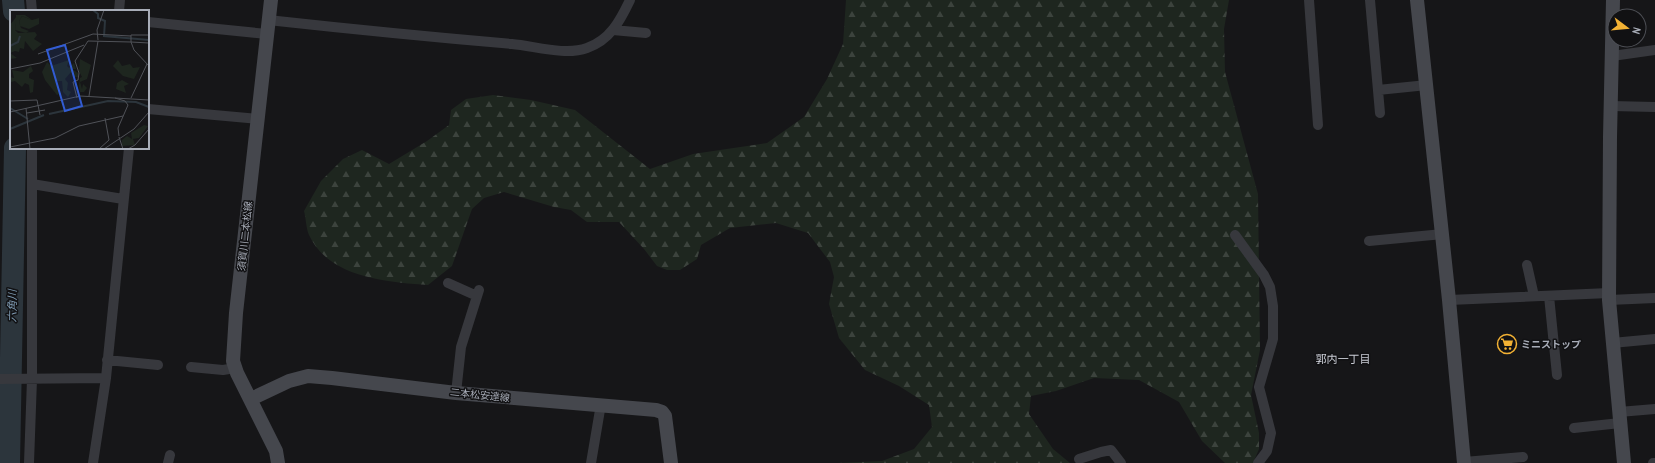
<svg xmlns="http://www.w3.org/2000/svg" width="1655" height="463" viewBox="0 0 1655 463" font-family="'Archivo Narrow','Noto Sans JP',sans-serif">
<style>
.forest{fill:url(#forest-firs)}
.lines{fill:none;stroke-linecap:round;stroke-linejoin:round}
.river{stroke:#2c353c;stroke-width:22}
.street{stroke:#37383d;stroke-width:10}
.secondary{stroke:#45474d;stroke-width:14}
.labels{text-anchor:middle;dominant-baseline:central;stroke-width:3;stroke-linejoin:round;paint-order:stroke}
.street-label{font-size:10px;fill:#a8adb8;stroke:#111113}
.poi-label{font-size:10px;font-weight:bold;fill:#a8adb8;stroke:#111113;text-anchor:start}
.water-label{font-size:11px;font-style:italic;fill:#7f9bb3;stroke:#111113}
.neighbourhood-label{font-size:11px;fill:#c9ccd4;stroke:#111113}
.inset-river{fill:none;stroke:#2c353c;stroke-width:2}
.inset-road{fill:none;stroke:#505258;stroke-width:1}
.view{fill:#325cd3;fill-opacity:0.15;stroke:#325cd3;stroke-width:2}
.inset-edge{fill:none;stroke:#a8adb8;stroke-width:2}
</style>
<defs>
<pattern id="forest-firs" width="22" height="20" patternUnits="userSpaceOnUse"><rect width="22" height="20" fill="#1e261f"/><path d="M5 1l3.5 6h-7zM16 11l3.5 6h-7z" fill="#3c433d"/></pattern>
</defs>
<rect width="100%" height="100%" fill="#161618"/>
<!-- forest -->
<path class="forest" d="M 846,0 L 1229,0 L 1224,29 L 1225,72 L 1258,194 L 1260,350 L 1251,395 L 1259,433 L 1259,449 L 1253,463 L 1225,463 L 1202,441 L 1179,402 L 1139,380 L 1094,378 L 1056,391 L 1031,396 L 1029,414 L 1053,449 L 1070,463 L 837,463 L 882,461 L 914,449 L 932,427 L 929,405 L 899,386 L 865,370 L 839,338 L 829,304 L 834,277 L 830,262 L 808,233 L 776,223 L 730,228 L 701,245 L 697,259 L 680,270 L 667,270 L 657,266 L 644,249 L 619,222 L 587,222 L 571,210 L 554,207 L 504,192 L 484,198 L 472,209 L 452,266 L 428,285 C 387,282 329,278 309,235 C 306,228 306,218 304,211 L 321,181 L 343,159 L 362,150 L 389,164 L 427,141 L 449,125 L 451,110 L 466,99 L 493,95 L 531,100 L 575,110 L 650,169 L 693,154 L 767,143 L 804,117 L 827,79 L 843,44 Z"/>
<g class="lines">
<!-- river -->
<path class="river" d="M 13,0 L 14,11
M 9,463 L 15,148"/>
<!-- street -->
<path class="street" d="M 31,0 L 32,11
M 1309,0 L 1318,125
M 1370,0 L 1380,113
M 119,11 L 120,0
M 268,20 C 350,29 431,37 512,44 C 535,46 565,56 587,48 C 610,40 620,21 630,0
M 148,22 L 267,34
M 613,30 L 646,33
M 1612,56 L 1655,50
M 1378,90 L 1427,85
M 1611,106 L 1655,107
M 148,109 L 258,119
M 32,184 L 123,199
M 1235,235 L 1264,275 L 1270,287 L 1273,306 L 1273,339 L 1259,387 L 1271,433 L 1267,451 L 1258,463
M 1369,241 L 1443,234
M 1527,265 L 1534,296
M 448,283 L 477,296
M 1549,296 L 1557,375
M 1449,300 L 1609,293
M 1609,300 L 1655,298
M 1612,343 L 1655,339
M 107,360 L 158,365
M 191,367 L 223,370 L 235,368
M 0,379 L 106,378
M 456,393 L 461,347 L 479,290
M 1619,412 L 1655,409
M 1574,428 L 1620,423
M 1079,459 L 1101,452 L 1111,450 L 1121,463
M 1464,462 L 1523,457
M 29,463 L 32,379 L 32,148
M 93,463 L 106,378 L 129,148
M 168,463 L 170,455
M 591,463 L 601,404
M 1653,463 L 1655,463"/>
<!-- secondary -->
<path class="secondary" d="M 271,0 L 236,313 L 233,361 L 237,373 L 276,451 L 278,463
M 1417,0 L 1449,300 L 1464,463
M 1613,0 L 1610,137 L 1609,300 L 1624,463
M 251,399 L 289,381 L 308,376 L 332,378 L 456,393 L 656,410 L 662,412 L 665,416 L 671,463"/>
</g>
<!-- icons -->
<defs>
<g id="supermarket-ring" transform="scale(1)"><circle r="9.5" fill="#111113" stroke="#f2b134" stroke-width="1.5"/><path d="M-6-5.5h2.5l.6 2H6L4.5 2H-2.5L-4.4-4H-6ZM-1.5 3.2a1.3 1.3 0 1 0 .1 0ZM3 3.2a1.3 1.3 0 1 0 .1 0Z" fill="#f2b134"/></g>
</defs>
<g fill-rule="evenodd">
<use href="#supermarket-ring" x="1507" y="344"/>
</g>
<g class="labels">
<!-- street labels -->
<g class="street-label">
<text transform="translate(245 236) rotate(-84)">須賀川二本松線</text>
<text transform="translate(480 395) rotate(6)">二本松安達線</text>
</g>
<!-- poi labels -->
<g class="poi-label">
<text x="1521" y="344">ミニストップ</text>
</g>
<!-- water labels -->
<g class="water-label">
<text transform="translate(12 306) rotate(-89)">六角川</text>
</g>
<!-- neighbourhood labels -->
<g class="neighbourhood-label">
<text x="1343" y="359">郭内一丁目</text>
</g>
</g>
<!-- overview -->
<g transform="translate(10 10)">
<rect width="139" height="139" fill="#161618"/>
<path d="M 12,6 L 22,10 L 29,8 L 29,14 L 19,19 L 10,16 L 9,11 Z" fill="#1e261f"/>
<path d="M 7,6 L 5,20 L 8,23 L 25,22 L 27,25 L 24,29 L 32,34 L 23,41 L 15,31 L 14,39 L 10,38 L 9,42 L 5,41 L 0,43 L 7,48 L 0,49 L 0,15 ZM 70,49 L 81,55 L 77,69 L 70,72 L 72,79 L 73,74 L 77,78 L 74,82 L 70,82 L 69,76 L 70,68 L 72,67 L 69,61 ZM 59,50 L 57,56 L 59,58 L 64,53 L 66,59 L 62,59 L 68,63 L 68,67 L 64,67 L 61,62 L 55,69 L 58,73 L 57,80 L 61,82 L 58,87 L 53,82 L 52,71 L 46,71 L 49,84 L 47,85 L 35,70 L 32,62 L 37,52 L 41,56 ZM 108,50 L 112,56 L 120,54 L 123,58 L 130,57 L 124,69 L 113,66 L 103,56 ZM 21,56 L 23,61 L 19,64 L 19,68 L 24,70 L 23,82 L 20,83 L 19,75 L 15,73 L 12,77 L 5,71 L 1,72 L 1,80 L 0,67 L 4,68 L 2,60 L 13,62 ZM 112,70 L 119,74 L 114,76 L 116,83 L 106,79 L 107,73 ZM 134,115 L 138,116 L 129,128 L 123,129 L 125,135 L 112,136 L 112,130 L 117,126 L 122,129 L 121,123 Z" fill="#1e261f"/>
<path d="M 6,5 L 15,5 L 22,10 L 12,6 L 9,11 L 11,18 L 19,21 L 16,23 L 5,20 Z" fill="#1e261f"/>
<path class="inset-river" d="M 83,0 L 88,4 L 88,8 L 95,11 L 94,26 L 139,30M 0,36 L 8,32 L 10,26M 0,98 L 18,109M 39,104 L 98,91 L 126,92 L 139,97M 0,119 L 34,105"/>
<path class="inset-road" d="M 88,30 L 87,20 L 94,0M 139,33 L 121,32 L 124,40 L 139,56M 28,44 L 83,24 L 121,26M 0,59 L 30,53 L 74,35M 79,86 L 88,31M 67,88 L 63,72 L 68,70 L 69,63 L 65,51 L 78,31 L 121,32 L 121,25 L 139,25M 105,88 L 115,91 L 118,95 L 108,118 L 109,126M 121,88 L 137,54M 0,91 L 27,90 L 30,105M 16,98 L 20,139M 0,102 L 70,86 L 139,90M 17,103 L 35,100M 109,127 L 113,139M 0,137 L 45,128 L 69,116 L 113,106M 89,139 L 99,130 L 95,108M 94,139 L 124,119 L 139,102M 118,139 L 125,135 L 139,119"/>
<path class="view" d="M 55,35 L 72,96 L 55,101 L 37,40 Z"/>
<rect width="139" height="139" class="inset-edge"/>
</g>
<!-- north arrow -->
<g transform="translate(1627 28) rotate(106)"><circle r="19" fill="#111113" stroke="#4d4f55"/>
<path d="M0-3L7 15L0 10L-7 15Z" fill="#f2b134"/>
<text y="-6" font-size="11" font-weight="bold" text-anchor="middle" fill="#a8adb8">N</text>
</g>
</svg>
